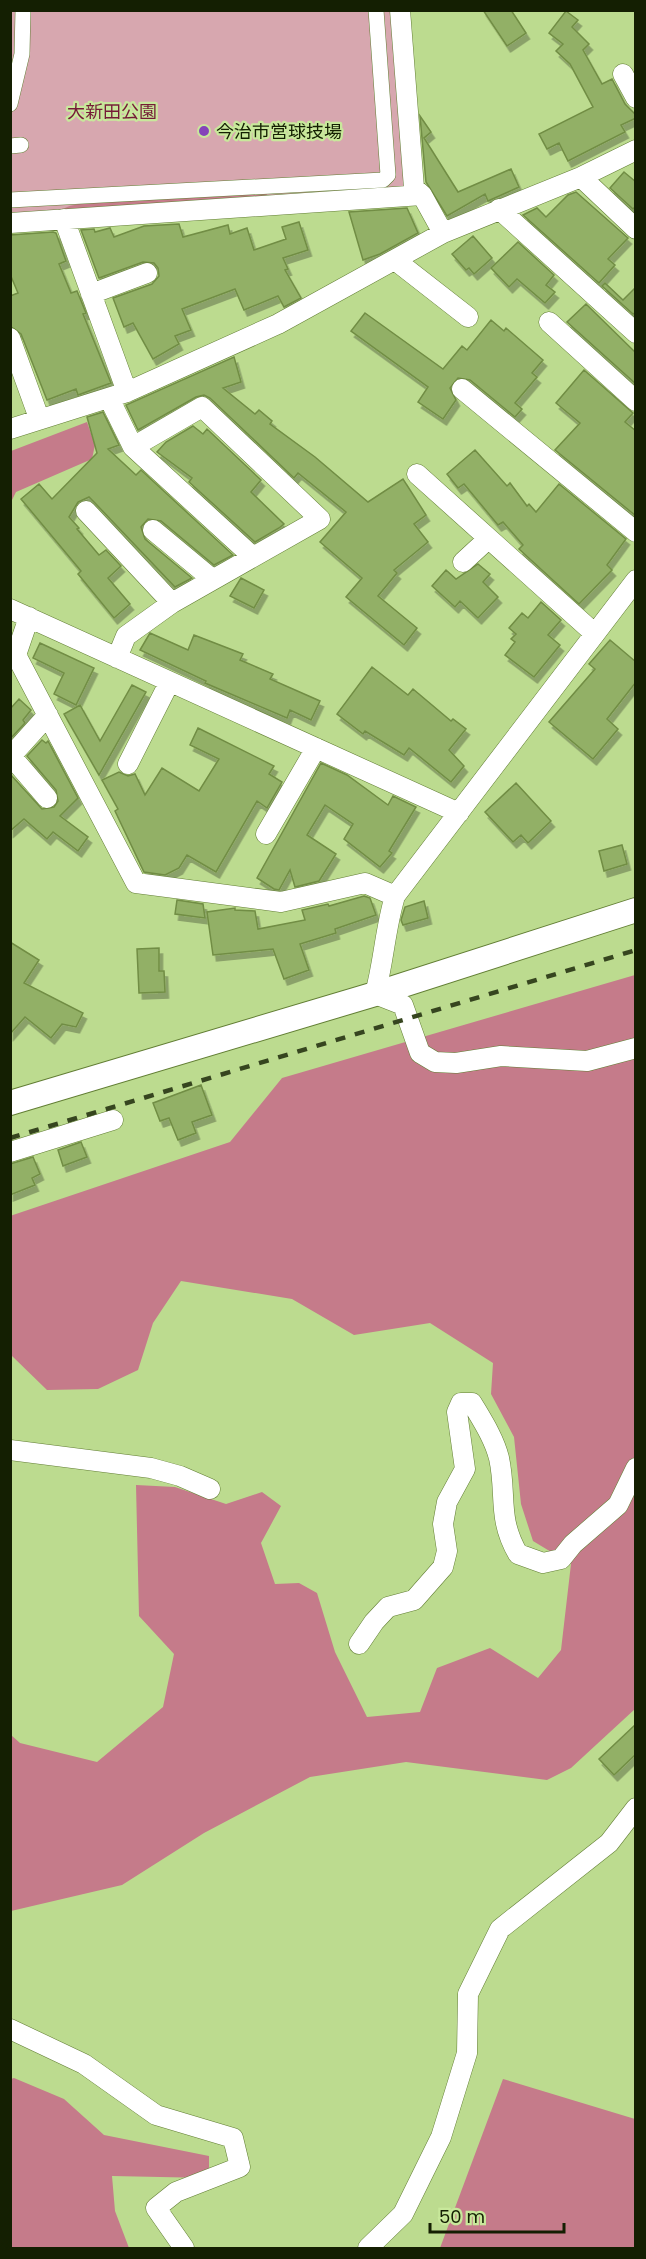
<svg xmlns="http://www.w3.org/2000/svg" width="646" height="2259" viewBox="0 0 646 2259" font-family="Poppins,'Noto Sans JP',sans-serif">
<style>
.green{fill:#d7a7af}
.forest{fill:#c57b8a}
.building{fill:#92b066;stroke:#718d44;stroke-width:1.5;filter:url(#shadow)}
.lines{fill:none;stroke-linecap:round;stroke-linejoin:round}
.pedestrian-casing{stroke:#627e34;stroke-width:16}
.minor-casing{stroke:#627e34;stroke-width:21}
.tertiary-casing{stroke:#627e34;stroke-width:26}
.pedestrian{stroke:#fff;stroke-width:15}
.minor{stroke:#fff;stroke-width:20}
.tertiary{stroke:#fff;stroke-width:24}
.rail{stroke:#36451f;stroke-width:4.5;stroke-dasharray:10 10;stroke-linecap:butt}
.poi-dot{fill:#8544b9;stroke:#c8e89b;stroke-width:2}
.labels{text-anchor:middle;dominant-baseline:central;stroke-width:4.5;stroke-linejoin:round;paint-order:stroke}
.park-label{font-size:18px;fill:#751b37;stroke:#c8e89b}
.poi-label{font-size:18px;fill:#141f02;stroke:#c8e89b;text-anchor:start}
</style>
<defs>
<filter id="shadow"><feDropShadow dx="3.5" dy="6" stdDeviation="0" flood-color="#0004"/></filter>
</defs>
<rect width="100%" height="100%" fill="#bcdb8f"/>
<!-- green -->
<path class="green" d="M 11,11 L 394,11 L 406,192 L 11,220 Z"/>
<!-- forest -->
<path class="forest" d="M 268,192 L 263,203 L 69,217 L 64,209 C 80,196 237,194 268,192 Z
M 87,422 L 95,445 L 92,459 L 16,492 L 11,502 L 11,451 Z
M 635,975 L 635,1709 L 571,1768 L 547,1780 L 406,1762 L 310,1777 L 204,1833 L 122,1885 L 11,1911 L 11,1735 L 20,1743 L 97,1762 L 163,1707 L 174,1654 L 139,1616 L 136,1485 L 175,1487 L 226,1504 L 262,1492 L 281,1506 L 261,1543 L 275,1584 L 299,1583 L 317,1593 L 335,1652 L 367,1717 L 420,1712 L 437,1668 L 490,1648 L 538,1678 L 561,1650 L 571,1564 L 533,1541 L 521,1504 L 514,1437 L 491,1394 L 493,1363 L 430,1323 L 354,1335 L 292,1299 L 181,1281 L 153,1323 L 138,1370 L 98,1389 L 47,1390 L 11,1355 L 10,1216 L 230,1142 L 282,1078 Z
M 14,2078 L 64,2099 L 104,2135 L 209,2156 L 209,2178 L 112,2176 L 115,2211 L 129,2248 L 11,2248 L 11,2079 Z
M 503,2079 L 635,2119 L 635,2248 L 440,2248 Z"/>
<!-- building -->
<path class="building" d="M 483,10 L 511,10 L 526,33 L 507,46 Z
M 566,11 L 578,20 L 572,27 L 589,44 L 583,50 L 602,84 L 612,79 L 625,104 L 636,115 L 636,118 L 621,125 L 625,132 L 568,161 L 559,143 L 547,149 L 539,134 L 593,107 L 570,64 L 556,51 L 563,44 L 549,33 Z
M 420,116 L 431,132 L 424,138 L 458,192 L 511,169 L 519,187 L 488,201 L 485,194 L 447,216 L 426,182 Z
M 624,172 L 636,182 L 636,206 L 633,209 L 610,188 Z
M 576,192 L 628,238 L 608,259 L 615,265 L 599,283 L 523,215 L 537,208 L 546,217 L 568,195 Z
M 407,208 L 418,233 L 380,254 L 363,260 L 349,212 Z
M 299,222 L 308,250 L 283,258 L 288,269 L 285,270 L 301,298 L 284,307 L 278,296 L 244,310 L 235,289 L 182,309 L 191,330 L 175,336 L 179,344 L 153,359 L 133,323 L 124,327 L 113,298 L 152,284 L 159,276 L 158,268 L 154,263 L 143,262 L 99,278 L 81,230 L 94,229 L 95,232 L 110,228 L 114,237 L 144,226 L 179,224 L 183,237 L 228,225 L 230,234 L 247,228 L 254,250 L 286,239 L 282,227 Z
M 53,232 L 56,233 L 66,261 L 59,264 L 71,293 L 77,291 L 86,313 L 83,314 L 111,383 L 78,395 L 76,389 L 47,400 L 21,334 L 10,326 L 10,296 L 18,293 L 10,274 L 10,235 Z
M 473,236 L 492,258 L 474,274 L 469,268 L 466,270 L 452,254 Z
M 518,242 L 554,275 L 546,285 L 555,292 L 545,303 L 517,279 L 509,287 L 491,268 Z
M 605,283 L 623,300 L 636,287 L 636,312 L 633,314 L 602,286 Z
M 586,304 L 636,353 L 636,384 L 567,322 Z
M 365,313 L 443,369 L 462,346 L 467,350 L 491,320 L 504,331 L 506,328 L 543,360 L 532,373 L 537,377 L 515,403 L 522,409 L 515,417 L 470,380 L 458,378 L 450,388 L 456,400 L 443,419 L 418,402 L 428,387 L 351,331 Z
M 234,357 L 241,382 L 223,388 L 255,414 L 259,410 L 272,421 L 270,424 L 315,457 L 368,502 L 403,479 L 426,515 L 414,524 L 428,542 L 394,570 L 397,573 L 378,596 L 417,628 L 404,645 L 346,597 L 362,578 L 320,542 L 346,512 L 298,473 L 294,478 L 210,398 L 204,395 L 196,397 L 138,430 L 126,405 Z
M 584,370 L 633,413 L 625,422 L 636,431 L 636,516 L 555,450 L 580,423 L 556,403 Z
M 103,412 L 119,445 L 108,449 L 136,475 L 141,470 L 233,555 L 214,565 L 161,521 L 148,519 L 141,527 L 145,539 L 192,578 L 175,587 L 95,503 L 89,497 L 78,502 L 69,517 L 79,528 L 77,529 L 99,555 L 106,550 L 121,566 L 108,578 L 130,604 L 114,618 L 78,574 L 81,571 L 21,499 L 39,484 L 52,499 L 97,453 L 87,417 Z
M 193,426 L 203,434 L 207,429 L 261,480 L 251,492 L 284,524 L 279,528 L 255,542 L 189,482 L 192,478 L 157,452 L 166,442 Z
M 475,450 L 507,486 L 510,483 L 527,506 L 529,504 L 536,512 L 559,484 L 626,539 L 607,565 L 612,570 L 579,604 L 519,549 L 523,545 L 503,522 L 498,525 L 464,484 L 458,488 L 447,474 Z
M 478,564 L 490,574 L 483,582 L 498,597 L 478,618 L 460,601 L 455,607 L 432,586 L 446,570 L 456,579 Z
M 241,578 L 264,590 L 254,608 L 230,596 Z
M 541,602 L 561,620 L 548,635 L 560,645 L 534,677 L 505,655 L 515,642 L 511,639 L 516,634 L 509,628 L 522,613 L 528,618 Z
M 150,633 L 188,650 L 194,635 L 243,654 L 240,660 L 273,674 L 270,679 L 320,701 L 311,720 L 290,710 L 287,718 L 205,683 L 206,681 L 140,650 Z
M 610,640 L 636,662 L 636,682 L 607,719 L 618,729 L 593,759 L 549,722 L 595,669 L 589,664 Z
M 40,643 L 94,668 L 76,705 L 54,694 L 64,673 L 33,658 Z
M 372,667 L 408,695 L 413,689 L 451,721 L 453,719 L 466,729 L 449,750 L 464,766 L 451,782 L 409,748 L 404,755 L 365,731 L 363,734 L 337,714 Z
M 132,685 L 146,692 L 99,775 L 64,714 L 80,705 L 100,741 Z
M 19,699 L 31,710 L 23,720 L 25,723 L 10,739 L 10,709 Z
M 198,728 L 274,766 L 269,774 L 282,782 L 267,808 L 257,801 L 216,872 L 187,855 L 179,868 L 165,875 L 144,872 L 115,811 L 118,809 L 102,780 L 119,772 L 128,776 L 135,774 L 145,795 L 162,768 L 199,791 L 219,759 L 190,745 Z
M 42,740 L 46,743 L 48,741 L 78,798 L 60,816 L 88,837 L 78,851 L 53,832 L 47,839 L 24,819 L 10,831 L 10,774 L 42,809 L 54,807 L 58,801 L 56,790 L 27,756 Z
M 321,763 L 347,775 L 388,805 L 393,796 L 416,807 L 389,851 L 392,853 L 380,867 L 344,839 L 353,824 L 325,805 L 307,835 L 336,854 L 319,881 L 295,887 L 290,870 L 279,890 L 274,889 L 257,878 Z
M 516,783 L 551,821 L 528,843 L 521,835 L 513,842 L 485,812 Z
M 622,845 L 627,864 L 604,871 L 599,851 Z
M 364,896 L 370,898 L 376,915 L 335,929 L 336,933 L 300,944 L 309,970 L 284,979 L 273,949 L 213,955 L 207,912 L 235,908 L 235,910 L 255,911 L 258,929 L 305,920 L 302,910 L 328,904 L 329,906 Z
M 177,900 L 203,904 L 205,918 L 175,914 Z
M 424,901 L 428,918 L 403,925 L 401,920 L 405,907 Z
M 10,942 L 39,960 L 24,983 L 83,1013 L 76,1027 L 62,1024 L 51,1038 L 25,1017 L 10,1034 Z
M 159,948 L 159,971 L 164,971 L 165,992 L 139,993 L 137,949 Z
M 201,1085 L 212,1115 L 192,1122 L 196,1133 L 178,1140 L 169,1118 L 160,1121 L 153,1103 Z
M 81,1142 L 87,1157 L 63,1166 L 58,1150 Z
M 33,1157 L 40,1174 L 32,1178 L 35,1185 L 10,1195 L 10,1164 Z
M 636,1724 L 636,1754 L 614,1775 L 599,1759 Z"/>
<g class="lines">
<!-- pedestrian casing -->
<g class="pedestrian-casing">
<path id="pedestrian" d="M 10,104 L 22,54 L 23,10
M 10,146 L 21,145
M 10,200 L 383,180 L 388,175 L 376,10"/>
</g>
<!-- minor casing -->
<g class="minor-casing">
<path id="minor" d="M 400,10 L 414,188 L 422,195 L 443,233
M 623,74 L 636,98
M 581,177 L 636,229
M 499,209 L 636,333
M 64,219 L 127,392
M 10,223 L 422,195
M 395,260 L 468,317
M 91,294 L 147,273
M 549,322 L 636,401
M 10,338 L 39,418
M 462,389 L 636,532
M 109,398 L 133,447 L 253,557
M 10,429 L 127,392 L 278,324 L 443,233 L 581,177 L 636,150
M 417,474 L 594,633
M 86,511 L 172,603
M 153,530 L 212,579
M 463,562 L 488,539
M 636,580 L 395,896 C 385,929 384,961 375,994 L 403,1005 L 420,1053 L 435,1062 L 456,1063 L 501,1056 L 587,1061 L 636,1048
M 10,609 L 459,813
M 29,617 L 16,655 L 136,883 L 281,902 L 365,883 L 395,896
M 117,658 L 126,636 L 172,603 L 320,519 L 202,407 L 133,447
M 128,764 L 169,683
M 47,798 L 11,756 L 48,715
M 266,834 L 316,748
M 10,1152 L 113,1120
M 10,1450 L 151,1468 L 180,1476 L 210,1489
M 359,1644 L 374,1622 L 388,1607 L 414,1600 L 443,1567 L 447,1551 L 443,1524 L 447,1502 L 465,1469 L 457,1412 L 461,1403 L 472,1403 C 482,1420 494,1438 499,1458 C 507,1495 497,1518 518,1554 L 543,1563 L 561,1559 L 573,1544 L 618,1505 L 636,1468
M 10,2029 L 84,2064 L 156,2115 L 233,2138 L 240,2167 L 176,2192 L 156,2208 L 184,2248
M 368,2248 L 403,2214 L 441,2137 L 467,2053 L 468,1994 L 500,1929 L 609,1843 L 636,1808"/>
</g>
<!-- tertiary casing -->
<g class="tertiary-casing">
<path id="tertiary" d="M 10,1103 L 375,994 L 636,910"/>
</g>
<!-- pedestrian -->
<use href="#pedestrian" class="pedestrian"/>
<!-- minor -->
<use href="#minor" class="minor"/>
<!-- tertiary -->
<use href="#tertiary" class="tertiary"/>
<!-- rail -->
<path class="rail" d="M 10,1138 L 636,950"/>
</g>
<!-- markers -->
<circle class="poi-dot" cx="204" cy="131" r="6"/>
<g class="labels">
<!-- park labels -->
<g class="park-label">
<text x="112" y="111">大新田公園</text>
</g>
<!-- poi labels -->
<g class="poi-label">
<text x="216" y="131">今治市営球技場</text>
</g>
</g>
<!-- border -->
<rect width="646" height="2259" fill="none" stroke="#141f02" stroke-width="24"/>
<!-- scale -->
<path d="M430 2223v9h134v-9" fill="none" stroke="#141f02" stroke-width="3"/>
<text x="439" y="2223" font-size="18" fill="#141f02" stroke="#c8e89b" stroke-width="4.5" paint-order="stroke">50 m</text>
</svg>
